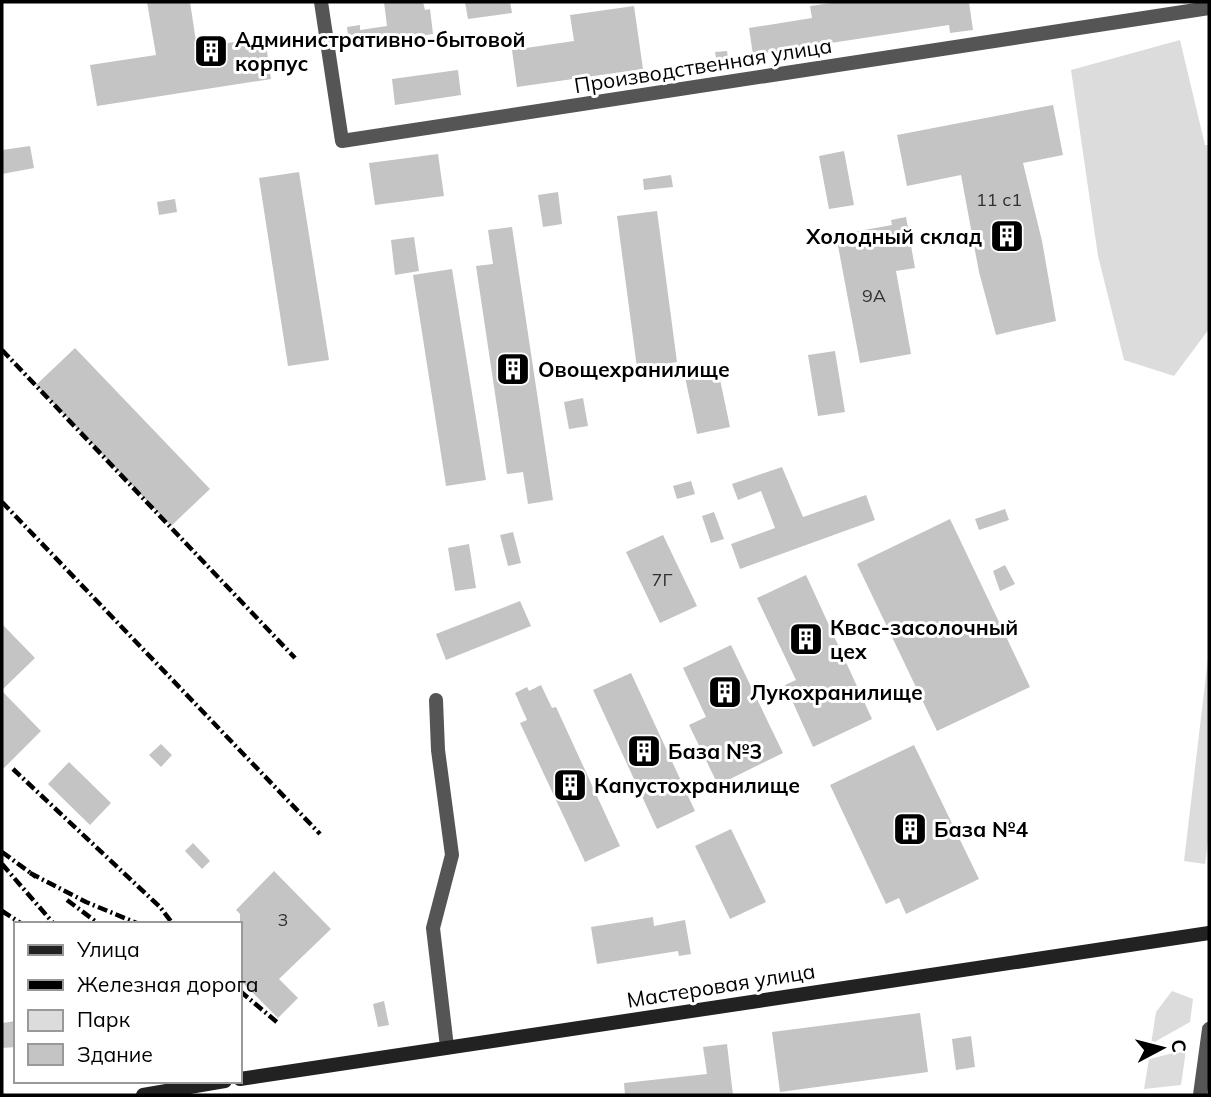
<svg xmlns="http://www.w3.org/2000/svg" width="1211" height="1097" viewBox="0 0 1211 1097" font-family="Mulish,sans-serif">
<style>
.green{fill:#dcdcdc}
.building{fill:#c4c4c4}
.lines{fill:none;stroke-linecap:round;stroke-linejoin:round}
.street{stroke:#555;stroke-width:14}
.secondary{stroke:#222;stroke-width:14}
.rail{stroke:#000;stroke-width:4.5;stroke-dasharray:10 3.5 2 3.5;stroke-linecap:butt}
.labels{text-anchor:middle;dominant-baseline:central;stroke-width:6;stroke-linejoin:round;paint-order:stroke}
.number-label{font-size:18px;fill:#313131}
.poi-label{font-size:21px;font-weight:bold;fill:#000;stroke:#fff;text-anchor:start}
.street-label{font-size:21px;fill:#000;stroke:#fff}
</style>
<rect width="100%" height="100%" fill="#fff"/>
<!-- green -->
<path class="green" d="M 1180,40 L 1205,145 L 1209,145 L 1209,329 L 1174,376 L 1124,360 L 1098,256 L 1071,70 Z
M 1209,650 L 1209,835 L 1205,864 L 1184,861 Z
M 1172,991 L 1193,999 L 1190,1022 L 1151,1044 L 1156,1012 Z
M 1186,1050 L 1181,1085 L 1144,1089 L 1149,1059 Z"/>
<!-- building -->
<path class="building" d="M 147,2 L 190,2 L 197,48 L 265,37 L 271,79 L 97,106 L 90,65 L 156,55 Z
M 384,2 L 423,2 L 425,10 L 430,9 L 433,34 L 349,46 L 347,27 L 360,25 L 360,30 L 387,26 Z
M 465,2 L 510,2 L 512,13 L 468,19 Z
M 839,2 L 969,2 L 973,30 L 950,33 L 949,25 L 753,55 L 749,28 L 812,18 L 810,6 Z
M 634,6 L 643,69 L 517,87 L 512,50 L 574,41 L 570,15 Z
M 727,51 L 729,63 L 717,64 L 715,52 Z
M 458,70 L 461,95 L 395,105 L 392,79 Z
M 1053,105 L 1063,155 L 1023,163 L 1042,241 L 1056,321 L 996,335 L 979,272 L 961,175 L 907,186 L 897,135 Z
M 30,146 L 34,168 L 2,174 L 2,150 Z
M 844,151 L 854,205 L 829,209 L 819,156 Z
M 438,154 L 444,196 L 375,205 L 369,163 Z
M 299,172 L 329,360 L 288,366 L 259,178 Z
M 671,175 L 673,187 L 644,190 L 643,179 Z
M 558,192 L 562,224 L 543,227 L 538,195 Z
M 175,199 L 177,212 L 159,215 L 157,202 Z
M 657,211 L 677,362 L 637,368 L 617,216 Z
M 906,217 L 915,268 L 896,271 L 911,354 L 860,363 L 836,235 L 892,225 L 891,220 Z
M 512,227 L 553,500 L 528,504 L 523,472 L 507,474 L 476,266 L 493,264 L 488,230 Z
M 414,237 L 419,271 L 395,275 L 391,240 Z
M 452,269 L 486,480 L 446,486 L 413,275 Z
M 75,348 L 210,489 L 171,526 L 36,385 Z
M 835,351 L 845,412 L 818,416 L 808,355 Z
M 718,370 L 730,427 L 697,434 L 685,377 Z
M 583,398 L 588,426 L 569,429 L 564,402 Z
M 782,467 L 803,517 L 866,495 L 875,520 L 740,569 L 731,544 L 775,528 L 761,491 L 738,500 L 732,484 Z
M 691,481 L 695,494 L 677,499 L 673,486 Z
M 1005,509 L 1009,520 L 979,530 L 975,519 Z
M 714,512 L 724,539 L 711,543 L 702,516 Z
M 950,519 L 1030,687 L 937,731 L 857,564 Z
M 513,532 L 521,563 L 508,566 L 500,535 Z
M 663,535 L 697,606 L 660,623 L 626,552 Z
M 469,544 L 476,588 L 455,591 L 448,548 Z
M 1005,565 L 1015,584 L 1000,591 L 993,571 Z
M 806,575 L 872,719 L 813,747 L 785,685 L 796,680 L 757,598 Z
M 520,601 L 531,626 L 446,660 L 436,634 Z
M 2,624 L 35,658 L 2,690 Z
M 731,645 L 783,753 L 718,785 L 689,725 L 706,717 L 683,668 Z
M 631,673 L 695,811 L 657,829 L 593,690 Z
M 541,685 L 552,708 L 556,707 L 620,846 L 585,862 L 520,723 L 527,720 L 515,693 L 527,687 L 529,691 Z
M 2,691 L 41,731 L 2,770 Z
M 161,744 L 172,755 L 161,767 L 149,755 Z
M 914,745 L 979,879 L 906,914 L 899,898 L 886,904 L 830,785 Z
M 69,762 L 111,803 L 90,825 L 48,784 Z
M 731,829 L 766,902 L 730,919 L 695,846 Z
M 193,843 L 210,861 L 202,869 L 185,851 Z
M 274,871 L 331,929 L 279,979 L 298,998 L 278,1018 L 240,980 L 240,914 L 236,910 Z
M 653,917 L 654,926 L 685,920 L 691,954 L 679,956 L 678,951 L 597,964 L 591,927 Z
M 384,1001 L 389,1025 L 378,1027 L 373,1004 Z
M 920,1013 L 928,1072 L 780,1092 L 772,1032 Z
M 16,1021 L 16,1047 L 2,1048 L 2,1023 Z
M 971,1036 L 975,1067 L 956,1070 L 952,1039 Z
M 727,1044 L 733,1095 L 625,1095 L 624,1083 L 707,1074 L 703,1047 Z"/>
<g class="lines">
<!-- street -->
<path class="street" d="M 321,2 L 342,141 L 1209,8
M 436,700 L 438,750 L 452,855 L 433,928 L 447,1047
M 1200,1095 L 1209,1029"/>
<!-- secondary -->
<path class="secondary" d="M 240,1079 L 1209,933
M 143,1095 L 225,1081"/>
<!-- rail -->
<path class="rail" d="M 2,350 L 295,658
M 2,502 L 320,834
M 13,769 L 160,907 L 173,924
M 2,852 L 36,877
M 2,864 L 54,924
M 30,873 L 86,902 L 139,924
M 67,900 L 99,924
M 2,911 L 22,924
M 240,991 L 278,1023"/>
</g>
<!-- icons -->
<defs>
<g id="building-square" transform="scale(1.75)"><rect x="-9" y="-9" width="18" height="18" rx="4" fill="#000" stroke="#fff"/><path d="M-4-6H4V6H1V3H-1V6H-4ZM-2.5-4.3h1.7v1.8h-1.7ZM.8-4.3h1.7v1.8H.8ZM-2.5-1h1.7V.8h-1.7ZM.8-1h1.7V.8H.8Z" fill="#fff"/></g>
</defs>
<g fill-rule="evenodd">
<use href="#building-square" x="211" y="51"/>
<use href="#building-square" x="1007" y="236"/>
<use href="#building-square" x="513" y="369"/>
<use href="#building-square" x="806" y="639"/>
<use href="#building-square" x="725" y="692"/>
<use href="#building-square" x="644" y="751"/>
<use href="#building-square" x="570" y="785"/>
<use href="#building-square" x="910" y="829"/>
</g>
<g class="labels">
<!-- number labels -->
<g class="number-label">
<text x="999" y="199">11 с1</text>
<text x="874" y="295">9А</text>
<text x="662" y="579">7Г</text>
<text x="283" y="919">3</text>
</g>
<!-- poi labels -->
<g class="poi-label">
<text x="235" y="39">Административно-бытовой<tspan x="235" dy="24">корпус</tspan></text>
<text x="982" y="236" text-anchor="end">Холодный склад</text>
<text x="538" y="369">Овощехранилище</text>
<text x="830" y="627">Квас-засолочный<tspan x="830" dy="24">цех</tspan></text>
<text x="750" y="692">Лукохранилище</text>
<text x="668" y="751">База №3</text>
<text x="594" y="785">Капустохранилище</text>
<text x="934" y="829">База №4</text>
</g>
<!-- street labels -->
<g class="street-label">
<text transform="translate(703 65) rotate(-9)">Производственная улица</text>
<text transform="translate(721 985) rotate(-9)">Мастеровая улица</text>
</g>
</g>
<!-- border -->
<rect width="1211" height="1097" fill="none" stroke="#000000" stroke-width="7"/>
<!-- legend -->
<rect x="14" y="922" width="228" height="161" fill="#ffffff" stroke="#999999" stroke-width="2"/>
<rect x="28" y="945" width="35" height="10" fill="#222222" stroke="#999999" stroke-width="2"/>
<text x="77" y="957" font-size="21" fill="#000000">Улица</text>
<rect x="28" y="980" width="35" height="10" fill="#000000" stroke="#999999" stroke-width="2"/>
<text x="77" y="992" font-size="21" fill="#000000">Железная дорога</text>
<rect x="28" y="1010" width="35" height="21" fill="#dcdcdc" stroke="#999999" stroke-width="2"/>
<text x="77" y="1027" font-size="21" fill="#000000">Парк</text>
<rect x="28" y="1044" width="35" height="21" fill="#c4c4c4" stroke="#999999" stroke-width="2"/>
<text x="77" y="1062" font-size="21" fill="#000000">Здание</text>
<!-- north arrow -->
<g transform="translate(1162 1048) rotate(83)" stroke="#ffffff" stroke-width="5" paint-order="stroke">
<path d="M0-5L12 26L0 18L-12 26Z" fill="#000000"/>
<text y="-10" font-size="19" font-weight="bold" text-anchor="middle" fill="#000000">С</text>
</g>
</svg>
